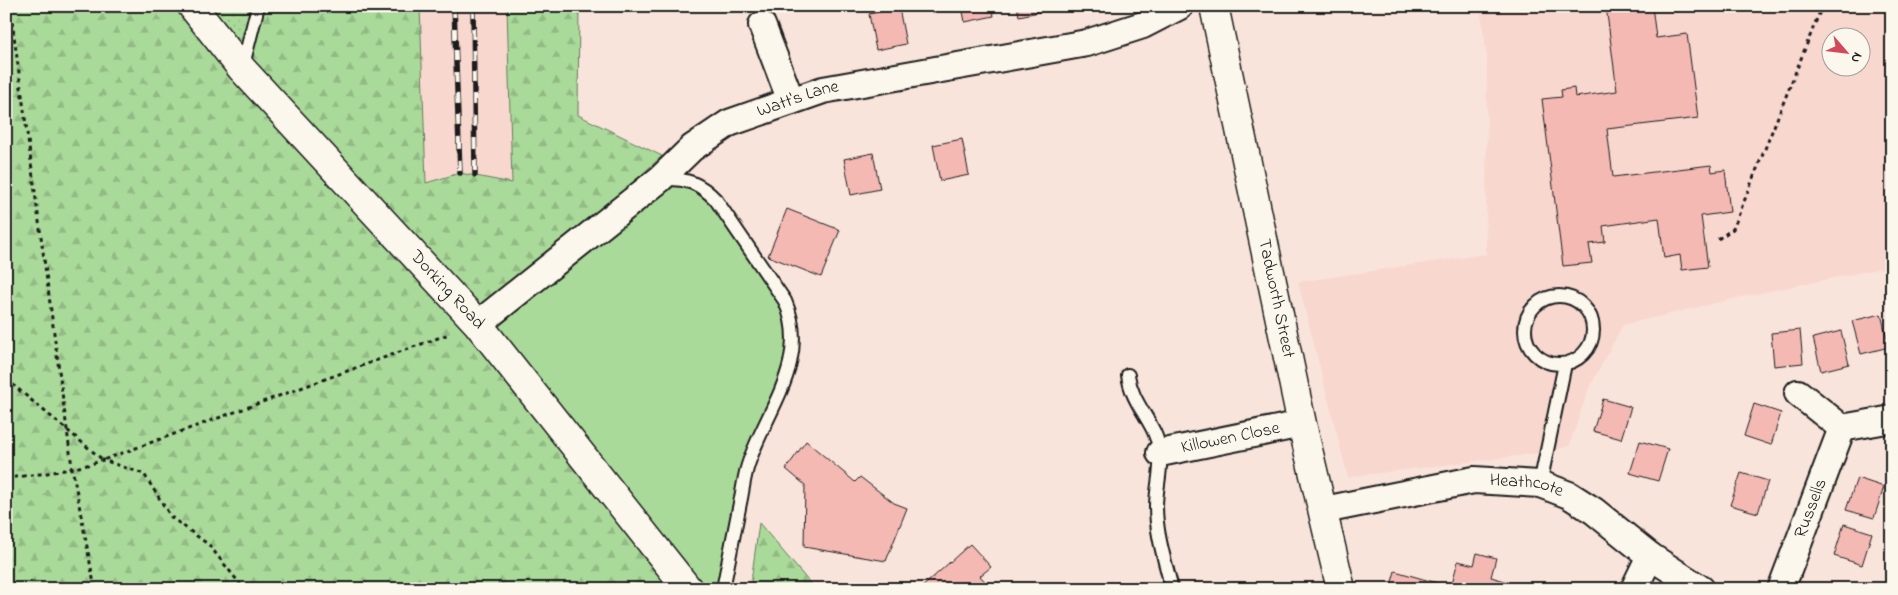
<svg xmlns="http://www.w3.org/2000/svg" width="1898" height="595" viewBox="0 0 1898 595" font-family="'Indie Flower',sans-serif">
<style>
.built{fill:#f8d7cf;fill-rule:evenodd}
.grass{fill:url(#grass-dots);stroke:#637b5b}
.forest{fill:url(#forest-firs);stroke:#637b5b}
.park{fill:#aada9a;stroke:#637b5b}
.building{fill:#f5b9b4;stroke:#1c1c1c}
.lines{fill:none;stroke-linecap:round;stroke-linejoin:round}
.lane-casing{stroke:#1c1c1c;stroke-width:16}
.street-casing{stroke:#1c1c1c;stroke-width:30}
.secondary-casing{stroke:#1c1c1c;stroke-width:31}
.path{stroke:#1c1c1c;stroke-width:3;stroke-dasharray:4 4;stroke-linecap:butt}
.lane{stroke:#fbf7ec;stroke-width:12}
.street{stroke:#fbf7ec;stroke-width:26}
.secondary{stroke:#fbf7ec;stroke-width:28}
.rail-casing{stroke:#1c1c1c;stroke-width:5.5}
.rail{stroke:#fbf7ec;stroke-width:4;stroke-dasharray:11;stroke-linecap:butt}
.labels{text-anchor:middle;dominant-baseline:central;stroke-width:4.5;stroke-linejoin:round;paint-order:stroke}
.street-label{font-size:18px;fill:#1c1c1c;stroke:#fbf7ec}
</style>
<defs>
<pattern id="grass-dots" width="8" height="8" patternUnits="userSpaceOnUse" patternTransform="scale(1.25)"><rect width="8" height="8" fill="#aada9a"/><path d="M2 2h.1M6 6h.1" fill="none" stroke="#92ba84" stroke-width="1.8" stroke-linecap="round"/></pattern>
<pattern id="forest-firs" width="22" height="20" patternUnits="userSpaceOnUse" patternTransform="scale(1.25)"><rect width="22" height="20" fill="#aada9a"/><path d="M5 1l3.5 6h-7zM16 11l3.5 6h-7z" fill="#92ba84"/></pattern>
</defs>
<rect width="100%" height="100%" fill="#f9e4db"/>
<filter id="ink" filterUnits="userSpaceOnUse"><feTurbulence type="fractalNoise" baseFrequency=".02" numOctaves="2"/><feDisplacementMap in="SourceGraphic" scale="10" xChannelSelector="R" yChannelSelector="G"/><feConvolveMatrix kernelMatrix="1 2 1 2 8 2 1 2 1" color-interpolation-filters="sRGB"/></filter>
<g filter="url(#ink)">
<!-- built -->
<path class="built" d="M 420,6 L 507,6 L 512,183 L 460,173 L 426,184 Z
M 1480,6 L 1892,6 L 1892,266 L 1745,296 L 1623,325 L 1589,388 L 1569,446 L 1548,452 L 1348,477 L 1298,282 L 1486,254 L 1487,57 ZM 1830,38 L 1860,38 L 1860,68 L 1830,68 Z"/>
<!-- grass -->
<path class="grass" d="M 192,6 L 248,6 L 255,16 L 242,69 Z"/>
<!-- forest -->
<path class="forest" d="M 6,6 L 182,6 L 242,68 L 258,6 L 420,6 L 426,183 L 460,173 L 512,183 L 507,6 L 579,6 L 578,115 L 662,156 L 478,324 L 688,589 L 6,589 Z
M 759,523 L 815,589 L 750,589 Z"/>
<!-- park -->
<path class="park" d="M 660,179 L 705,188 L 785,301 L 794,338 L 748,463 L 723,589 L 688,589 L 478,324 Z"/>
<!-- building -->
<path class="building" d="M 962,6 L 992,6 L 994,16 L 965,22 Z
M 1017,6 L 1048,6 L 1049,10 L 1019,16 Z
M 1606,6 L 1652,6 L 1656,38 L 1687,34 L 1698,118 L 1607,129 L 1613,177 L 1711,165 L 1712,172 L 1725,170 L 1730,212 L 1701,216 L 1708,267 L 1682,270 L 1680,255 L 1664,258 L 1659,218 L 1603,226 L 1605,242 L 1589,244 L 1592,263 L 1563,266 L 1542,99 L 1562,97 L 1561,90 L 1574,88 L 1575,97 L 1617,91 Z
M 899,8 L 906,44 L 876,50 L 869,14 Z
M 962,139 L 969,175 L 940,181 L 933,145 Z
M 873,153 L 880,189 L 851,195 L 844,159 Z
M 787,209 L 840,230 L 821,277 L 768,256 Z
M 1881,314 L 1889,347 L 1861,354 L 1852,321 Z
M 1800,330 L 1803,363 L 1774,366 L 1771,333 Z
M 1841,331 L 1849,364 L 1821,371 L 1813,338 Z
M 1603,399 L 1631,407 L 1621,439 L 1593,431 Z
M 1754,404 L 1781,413 L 1771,445 L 1744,436 Z
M 806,441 L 855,482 L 860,477 L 894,503 L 907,508 L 886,561 L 804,547 L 805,485 L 786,469 Z
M 1640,441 L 1668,449 L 1658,481 L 1630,473 Z
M 1741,473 L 1768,481 L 1758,513 L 1730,505 Z
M 1857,478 L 1884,487 L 1874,518 L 1846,510 Z
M 1844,524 L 1872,533 L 1862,565 L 1834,556 Z
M 970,544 L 991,567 L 980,576 L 992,589 L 920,589 Z
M 1477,553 L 1496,558 L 1491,577 L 1505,581 L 1504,589 L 1390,589 L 1395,571 L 1451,587 L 1458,561 L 1474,565 Z"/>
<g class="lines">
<!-- lane casing -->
<g class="lane-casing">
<path id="lane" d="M 242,69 L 258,6
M 663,179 C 686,178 700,183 716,200 L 785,301 C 811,360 767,409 749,462 C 744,475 743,490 740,503 C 734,532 729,560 723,589
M1525 330a34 34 0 1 1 68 0a34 34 0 1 1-68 0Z
M 1128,375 C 1132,406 1156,422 1160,452 C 1162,470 1156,488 1156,506 C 1156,534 1165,561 1172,589
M 1540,484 L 1565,364"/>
</g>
<!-- street casing -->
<g class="street-casing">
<g id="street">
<path d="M 762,25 L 791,101"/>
<path id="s1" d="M 478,324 L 660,179 L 692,148 L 729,123 L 823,90 L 1087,43 L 1143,25 L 1180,6"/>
<path d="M 1798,393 L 1842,428"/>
<path id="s2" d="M 1160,453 L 1302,424"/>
<path id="s3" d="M 1324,510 L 1474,480 L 1540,484 L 1569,495 L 1594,511 L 1650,556 L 1701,589"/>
<path d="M 1634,589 L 1650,556"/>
<path id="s4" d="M 1781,589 L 1842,428 L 1892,419"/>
</g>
</g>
<!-- secondary casing -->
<g class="secondary-casing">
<g id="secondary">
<path id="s5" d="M 192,6 L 242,69 L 478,324 L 688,589"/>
<path id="s6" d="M 1214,6 L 1302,424 L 1341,589"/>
</g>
</g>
<!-- path -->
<path class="path" d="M 10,6 L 72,467 L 95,589
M 1718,239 L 1733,229 L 1822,6
M 6,379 L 103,460 L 449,334
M 6,478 C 35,475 76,470 103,460 L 144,474 L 171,517 L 209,545 L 244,589"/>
<!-- lane -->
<use href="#lane" class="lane"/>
<!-- street -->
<use href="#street" class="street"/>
<!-- secondary -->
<use href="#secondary" class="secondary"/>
<!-- rail casing -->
<g class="rail-casing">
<path id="rail" d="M 454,6 L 460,173
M 473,6 L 475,175"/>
</g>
<!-- rail -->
<use href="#rail" class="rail"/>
</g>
</g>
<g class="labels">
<!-- street labels -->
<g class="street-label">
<text stroke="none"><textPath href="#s1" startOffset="395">Watt's Lane</textPath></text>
<text stroke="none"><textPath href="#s5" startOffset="382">Dorking Road</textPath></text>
<text stroke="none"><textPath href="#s6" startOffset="299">Tadworth Street</textPath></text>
<text stroke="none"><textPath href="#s2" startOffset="72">Killowen Close</textPath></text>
<text stroke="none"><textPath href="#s3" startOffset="206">Heathcote</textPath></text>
<text stroke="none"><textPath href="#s4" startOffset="86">Russells</textPath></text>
</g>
</g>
<!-- margin -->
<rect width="1898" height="595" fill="none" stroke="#fbf7ec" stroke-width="25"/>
<rect x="12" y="12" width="1873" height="570" fill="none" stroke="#1c1c1c" stroke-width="2" filter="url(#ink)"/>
<!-- north arrow -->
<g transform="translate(1846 52) rotate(118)"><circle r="24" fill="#fbf7ec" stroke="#a29f99"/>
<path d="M0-4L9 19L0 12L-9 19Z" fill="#d1495b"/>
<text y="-8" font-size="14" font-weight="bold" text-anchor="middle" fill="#1c1c1c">N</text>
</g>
</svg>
